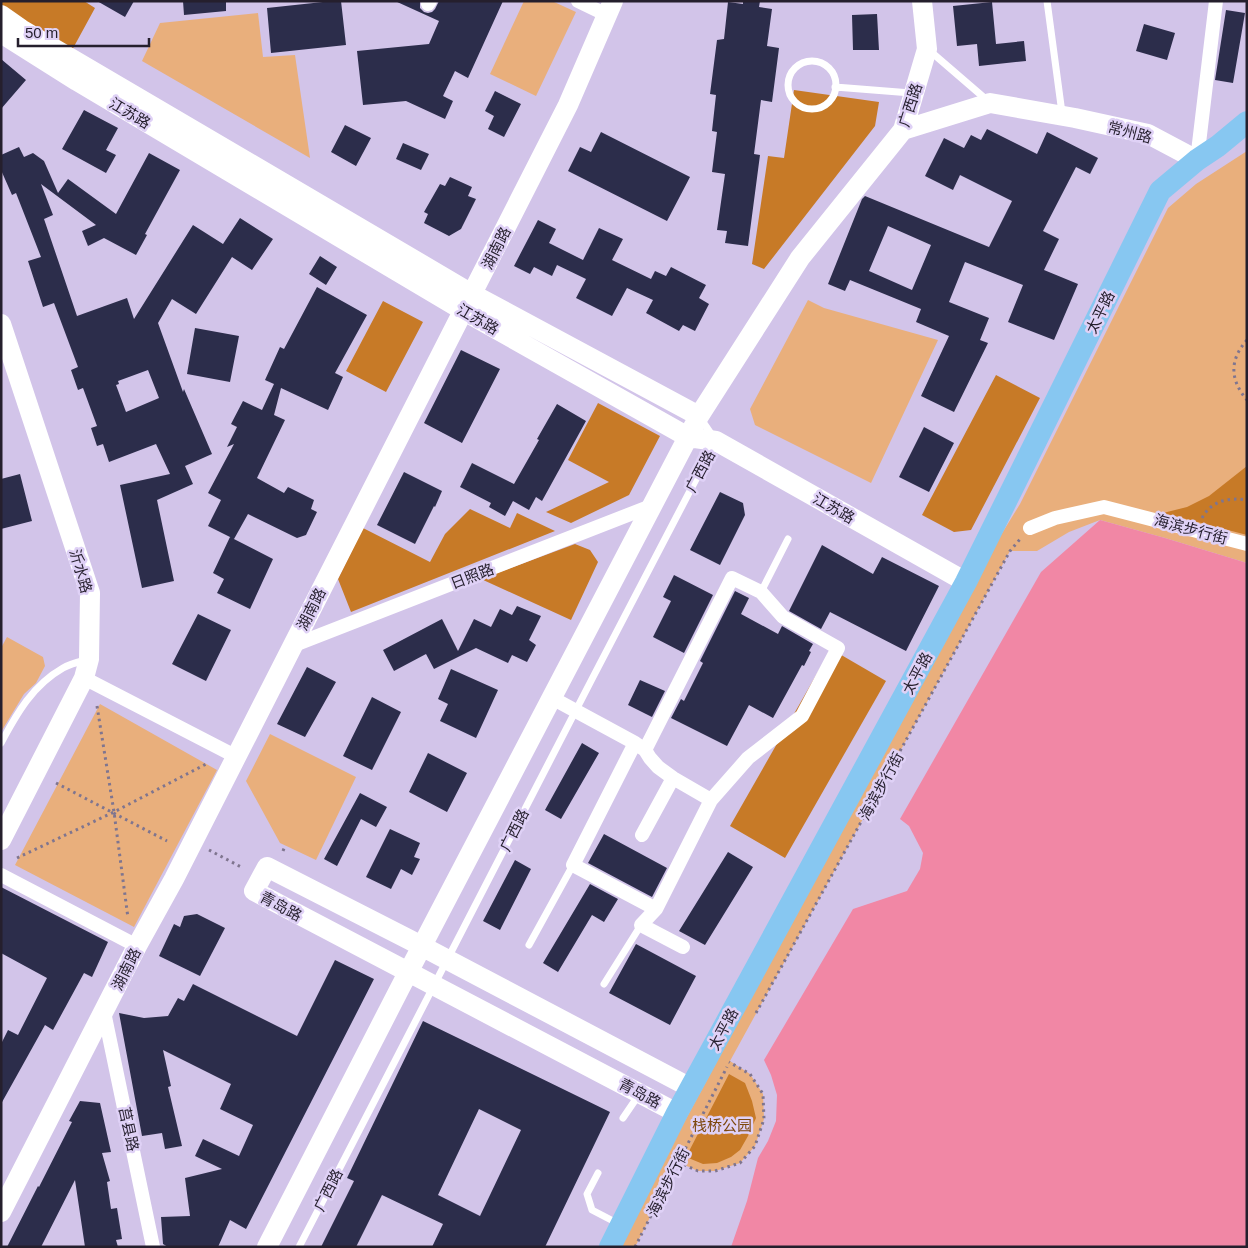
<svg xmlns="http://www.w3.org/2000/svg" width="1248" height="1248" viewBox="0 0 1248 1248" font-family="Arial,'Noto Sans SC',sans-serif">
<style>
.green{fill:#e9af7c}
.forest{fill:#c77a27}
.water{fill:#f187a5}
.building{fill:#2c2d4b;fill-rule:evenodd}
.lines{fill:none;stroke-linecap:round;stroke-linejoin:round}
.path{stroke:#7f758f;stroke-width:3;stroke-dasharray:2.5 4;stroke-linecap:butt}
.lane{stroke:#fff;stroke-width:7}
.street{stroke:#fff;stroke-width:14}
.secondary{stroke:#fff;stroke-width:20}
.primary{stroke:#87c7f1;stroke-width:22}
.labels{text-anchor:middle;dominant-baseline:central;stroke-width:5;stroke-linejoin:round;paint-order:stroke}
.street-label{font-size:15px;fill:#251f2d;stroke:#dfd1f6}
.park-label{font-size:15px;fill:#7d480e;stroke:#dfd1f6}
</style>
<rect width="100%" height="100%" fill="#d2c4e9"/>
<!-- green -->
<path class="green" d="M 524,1 L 552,1 L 576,12 L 536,96 L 490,74 Z
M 258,13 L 263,57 L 295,55 L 310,158 L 142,61 L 160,23 Z
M 1247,151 L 1247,563 L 1165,538 L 1100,520 L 1069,532 L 1037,551 L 1010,551 L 730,1061 L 750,1074 L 763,1094 L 764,1119 L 755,1146 L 740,1163 L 715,1171 L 698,1171 L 678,1162 L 635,1247 L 617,1247 L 996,543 L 1020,504 L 1168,208 L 1196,184 Z
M 808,300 L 824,308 L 938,340 L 871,483 L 755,425 L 750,409 Z
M 7,637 L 43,657 L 45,666 L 36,683 L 24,694 L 1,732 L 1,648 Z
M 100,704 L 217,770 L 134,927 L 15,865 Z
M 270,734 L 356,777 L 316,860 L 280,843 L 246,781 Z"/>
<!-- forest -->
<path class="forest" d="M 1,1 L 84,1 L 95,8 L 71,52 L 1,11 Z
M 794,90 L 879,102 L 875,126 L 764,269 L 752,264 L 768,156 L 784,158 Z
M 383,301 L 423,322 L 386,392 L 346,371 Z
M 996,375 L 1040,398 L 971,530 L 954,532 L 922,515 Z
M 598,403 L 660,436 L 629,495 L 571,523 L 546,512 L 609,482 L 568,460 Z
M 1247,466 L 1247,535 L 1163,513 L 1187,507 L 1209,496 Z
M 470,509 L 510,528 L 517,513 L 555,531 L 351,612 L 338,579 L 363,528 L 430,562 L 445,534 Z
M 575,544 L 590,550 L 598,562 L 571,620 L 481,579 Z
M 831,649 L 886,681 L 785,858 L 730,826 Z
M 729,1074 L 745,1083 L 752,1101 L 756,1118 L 748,1136 L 740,1150 L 731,1157 L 717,1163 L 703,1164 L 686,1157 Z"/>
<!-- water -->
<path class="water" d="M 1100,520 L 1165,538 L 1247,563 L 1247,1247 L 731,1247 L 747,1201 L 758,1158 L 768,1141 L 776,1121 L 777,1095 L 771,1075 L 764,1060 L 853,909 L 907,891 L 920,869 L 923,853 L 909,826 L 900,819 L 1041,572 Z"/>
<!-- building -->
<path class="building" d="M 97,1 L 134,1 L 125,17 Z
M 183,1 L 226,1 L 226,11 L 184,15 Z
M 332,1 L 341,1 L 346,45 L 271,53 L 267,8 Z
M 395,1 L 420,1 L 420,8 L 424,12 L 428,13 L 432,12 L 435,9 L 439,1 L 503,1 L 468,78 L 455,71 L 443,96 L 453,101 L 445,119 L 406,101 L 363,105 L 357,51 L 429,44 L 439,21 Z
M 743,1 L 760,1 L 759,7 L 772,9 L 767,46 L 779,48 L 772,102 L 761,100 L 754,154 L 760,155 L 748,246 L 725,243 L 727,231 L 717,230 L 725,174 L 712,172 L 717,132 L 712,131 L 716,95 L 710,94 L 717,40 L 724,39 L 728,2 L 743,4 Z
M 992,2 L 996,44 L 1024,41 L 1026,61 L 979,66 L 977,44 L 957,46 L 953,6 Z
M 1226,10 L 1245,13 L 1233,83 L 1215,80 Z
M 877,14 L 879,50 L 853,50 L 852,15 Z
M 1144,24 L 1175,33 L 1167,60 L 1136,51 Z
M 1,59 L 26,80 L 1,109 Z
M 495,91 L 521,104 L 504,137 L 488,129 L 494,116 L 485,111 Z
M 84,110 L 118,128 L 106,150 L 116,155 L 106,173 L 62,149 Z
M 345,125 L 371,138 L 356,166 L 331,152 Z
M 987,129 L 1037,154 L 1047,132 L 1098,158 L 1090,174 L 1076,167 L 1043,231 L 1059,239 L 1044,270 L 1078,284 L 1054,340 L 1008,322 L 1023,285 L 965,262 L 949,302 L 989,318 L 980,340 L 988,343 L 954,412 L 921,396 L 949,336 L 916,322 L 921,309 L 850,280 L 845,291 L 828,284 L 862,199 L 865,196 L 989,247 L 1012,201 L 960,175 L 953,190 L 925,176 L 944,138 L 964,148 L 971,135 L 981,140 ZM 888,226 L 931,245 L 912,290 L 869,271 Z
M 601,132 L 690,177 L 667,221 L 568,171 L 580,147 L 591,152 Z
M 403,143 L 429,154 L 421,170 L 396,159 Z
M 19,147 L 24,157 L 33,153 L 44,161 L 58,193 L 68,179 L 116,214 L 149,153 L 180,170 L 145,234 L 147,235 L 136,255 L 104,238 L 88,246 L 82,231 L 96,225 L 41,184 L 53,215 L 44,219 L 77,316 L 127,298 L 134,319 L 193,225 L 223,244 L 240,218 L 273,239 L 252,270 L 232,257 L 196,314 L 172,299 L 158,323 L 183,392 L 184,389 L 212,454 L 185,466 L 193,484 L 157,500 L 174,581 L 142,588 L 120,485 L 170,474 L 156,444 L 109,462 L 103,444 L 97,446 L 91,428 L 97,426 L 83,388 L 78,390 L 71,370 L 78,367 L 54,303 L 43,307 L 28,261 L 41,257 L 16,193 L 12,195 L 1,170 L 1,155 ZM 148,370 L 159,398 L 126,412 L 116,385 L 119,384 L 118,381 Z
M 450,177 L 472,187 L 468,196 L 476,199 L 461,229 L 449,236 L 424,223 L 428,214 L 424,212 L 440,184 L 445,186 Z
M 538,220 L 556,229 L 549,243 L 583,260 L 599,228 L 623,239 L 612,260 L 651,279 L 655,271 L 666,276 L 671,267 L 706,285 L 699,298 L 709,304 L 695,331 L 683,325 L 679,331 L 646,313 L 653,300 L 627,288 L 612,316 L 576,298 L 586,279 L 557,265 L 552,276 L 534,267 L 530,274 L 514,266 Z
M 320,256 L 337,267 L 326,285 L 309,274 Z
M 317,287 L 367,315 L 335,373 L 343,377 L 328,410 L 281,388 L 274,415 L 285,420 L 257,478 L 284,493 L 288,487 L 314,500 L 311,509 L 317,512 L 306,535 L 297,538 L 248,514 L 234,539 L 208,526 L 221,500 L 208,493 L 234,444 L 227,447 L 237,427 L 231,424 L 243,401 L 262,410 L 274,384 L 265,380 L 280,347 L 284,349 Z
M 195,328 L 239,336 L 230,382 L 187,374 Z
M 461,350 L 500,369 L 462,443 L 424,423 Z
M 557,404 L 586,421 L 542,501 L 536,497 L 529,510 L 513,501 L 505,516 L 489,507 L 491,503 L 460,487 L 472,463 L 514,484 L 539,440 L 537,439 Z
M 924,427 L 954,443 L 929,492 L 899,477 Z
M 404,472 L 442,491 L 435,507 L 434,506 L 415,544 L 377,525 Z
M 20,474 L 32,521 L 1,529 L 1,479 Z
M 720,492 L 743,503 L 745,515 L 720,565 L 690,550 Z
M 230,537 L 273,559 L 250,609 L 217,593 L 224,579 L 213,573 Z
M 822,545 L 873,574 L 882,557 L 939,586 L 906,651 L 830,612 L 821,629 L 789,611 Z
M 674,575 L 713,595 L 684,653 L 653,637 L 671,601 L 663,597 Z
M 735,591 L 749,598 L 741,614 L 778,634 L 782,626 L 813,644 L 809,651 L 811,652 L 804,666 L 802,665 L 773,718 L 749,705 L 727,746 L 671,718 L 681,699 L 684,701 L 703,663 L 700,661 Z
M 517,606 L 541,616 L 529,640 L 536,645 L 527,662 L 512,655 L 508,663 L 476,648 L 434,669 L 426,654 L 394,671 L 383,650 L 442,619 L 458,651 L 474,619 L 491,627 L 500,609 L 512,615 Z
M 198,614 L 231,630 L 206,681 L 172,664 Z
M 307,667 L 336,682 L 305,737 L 277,724 Z
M 451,669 L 498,690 L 476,738 L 440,721 L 448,704 L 438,699 Z
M 640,680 L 665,691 L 652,717 L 628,705 Z
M 372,697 L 401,712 L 372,770 L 343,756 Z
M 582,743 L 599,753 L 561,819 L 545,810 Z
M 428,753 L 467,773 L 447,812 L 409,792 Z
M 360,793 L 387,807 L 376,827 L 361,819 L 337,866 L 324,859 Z
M 390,829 L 420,843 L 414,857 L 420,859 L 412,875 L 401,869 L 391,889 L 366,877 Z
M 604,834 L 667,868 L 652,897 L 588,863 Z
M 728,852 L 753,867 L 705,945 L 679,931 Z
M 515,860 L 531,869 L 500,930 L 483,921 Z
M 590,884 L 618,899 L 604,922 L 592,915 L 558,972 L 543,963 Z
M 1,887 L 108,942 L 92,977 L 84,973 L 53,1030 L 45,1025 L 1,1104 L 1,1044 L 8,1030 L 18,1035 L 47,978 L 1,953 Z
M 197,914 L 225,928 L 200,976 L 159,956 L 174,924 L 180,927 L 184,916 Z
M 636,944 L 696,976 L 670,1025 L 609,993 Z
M 335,960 L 374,979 L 246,1229 L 230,1220 L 218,1247 L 168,1247 L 163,1244 L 161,1217 L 190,1216 L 185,1178 L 222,1169 L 195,1156 L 203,1139 L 239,1156 L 253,1125 L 220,1109 L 231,1084 L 163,1050 L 171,1086 L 168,1087 L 182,1146 L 165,1149 L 162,1133 L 142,1136 L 119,1013 L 144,1018 L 168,1016 L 178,998 L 184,1001 L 193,984 L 297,1036 Z
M 423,1021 L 610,1112 L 545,1247 L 432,1247 L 443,1224 L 382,1195 L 356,1247 L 321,1247 L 354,1181 L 347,1178 ZM 479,1109 L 521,1130 L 480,1216 L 438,1195 Z
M 80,1101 L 100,1103 L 111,1152 L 102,1153 L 110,1181 L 107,1182 L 111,1209 L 117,1208 L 122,1239 L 116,1240 L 118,1247 L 85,1247 L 75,1180 L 41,1247 L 7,1247 L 38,1186 L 39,1187 L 72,1122 L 69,1121 Z"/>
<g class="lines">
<!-- path -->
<path class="path" d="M 1247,340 C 1229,360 1230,380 1247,400
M 1202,518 C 1211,501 1229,497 1247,500
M 97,706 L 114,812 L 128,918
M 56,783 L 167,841
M 209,850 L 243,868
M 283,851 L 285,846
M 17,858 L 114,812 L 208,763
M 756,1013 L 1010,551 L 1021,538
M 678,1162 L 698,1171 L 715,1171 L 740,1163 L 755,1146 L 764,1119 L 763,1094 L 750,1074 L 729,1062
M 635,1247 L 727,1067"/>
<!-- lane -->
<path class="lane" d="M 1047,1 L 1062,113
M 930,51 L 988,101
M788 85a24 24 0 1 1 48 0a24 24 0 1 1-48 0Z
M 835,87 L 911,93
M 761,592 L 788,539
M 1,743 C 17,713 33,685 63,668 C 70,664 78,662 86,660
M 529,945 L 573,865
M 604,984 L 641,925
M 623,1118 L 638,1096
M 598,1173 L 587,1194 L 592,1210 L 617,1223 L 616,1224
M 299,1247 L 592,679 L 716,441 L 701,419"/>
<!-- street -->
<path class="street" d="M 578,1 L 607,15
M 428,4 L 430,1
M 1197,160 L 1216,1
M 1030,528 L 1055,518 L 1104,507 L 1247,544
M 292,646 L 651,506
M 84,678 L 235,756
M 552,698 L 635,743 L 645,750 L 650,758 L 658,767 L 673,778 L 711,800 L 656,909 L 641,925 L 683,947
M 635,743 L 573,865 L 656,909
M 645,750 L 732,578 L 761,592 L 783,617 L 838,648 L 802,716 L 748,758 L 711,800
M 642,835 L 673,778
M 1,875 L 137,946
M 104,1012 L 153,1247"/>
<!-- secondary -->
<path class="secondary" d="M 1,15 L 21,29 L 472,294 L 699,416
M 1,33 L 77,81 L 464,311 L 688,437 L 716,441 L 966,582
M 903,130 L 990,103 L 1075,118 L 1148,134 L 1197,160
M 1,324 L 90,593 L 89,659 L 84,678 L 1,840
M 677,1113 L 254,891 L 267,867 L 410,940 L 691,1088
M 1,1212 L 137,946 L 174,879 L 568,105 L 613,1
M 267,1247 L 400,988 L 699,416 L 800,258 L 903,130 L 927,49 L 922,1"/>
<!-- primary -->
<path class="primary" d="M 610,1247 L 677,1113 L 966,582 L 1160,191 L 1197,160 L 1218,146 L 1247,122"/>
</g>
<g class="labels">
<!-- street labels -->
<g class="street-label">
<text transform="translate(910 105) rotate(-72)">广西路</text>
<text transform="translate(130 113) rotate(31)">江苏路</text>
<text transform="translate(1130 132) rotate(15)">常州路</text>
<text transform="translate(496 248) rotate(-63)">湖南路</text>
<text transform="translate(1100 312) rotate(-64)">太平路</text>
<text transform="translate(478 319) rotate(30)">江苏路</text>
<text transform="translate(700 471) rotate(-62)">广西路</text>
<text transform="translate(834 508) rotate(30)">江苏路</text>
<text transform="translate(1191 529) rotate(15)">海滨步行街</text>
<text transform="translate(81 571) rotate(74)">沂水路</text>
<text transform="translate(472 576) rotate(-21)">日照路</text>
<text transform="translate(311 609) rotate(-63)">湖南路</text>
<text transform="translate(917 673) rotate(-62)">太平路</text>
<text transform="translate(881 786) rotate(-61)">海滨步行街</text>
<text transform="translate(514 830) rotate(-63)">广西路</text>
<text transform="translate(281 906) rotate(28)">青岛路</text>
<text transform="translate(126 969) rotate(-63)">湖南路</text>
<text transform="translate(723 1029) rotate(-62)">太平路</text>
<text transform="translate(640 1093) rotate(28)">青岛路</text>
<text transform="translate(129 1129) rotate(78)">莒县路</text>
<text transform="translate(668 1182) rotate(-63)">海滨步行街</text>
<text transform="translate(328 1190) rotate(-63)">广西路</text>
</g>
<!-- park labels -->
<g class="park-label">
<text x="722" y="1125">栈桥公园</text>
</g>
</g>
<!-- border -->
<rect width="1248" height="1248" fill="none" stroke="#251f2d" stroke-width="5"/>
<!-- scale -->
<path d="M18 38v8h131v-8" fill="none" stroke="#251f2d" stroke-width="2.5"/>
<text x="25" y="38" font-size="15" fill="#251f2d" stroke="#dfd1f6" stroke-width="4" paint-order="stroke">50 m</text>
</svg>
